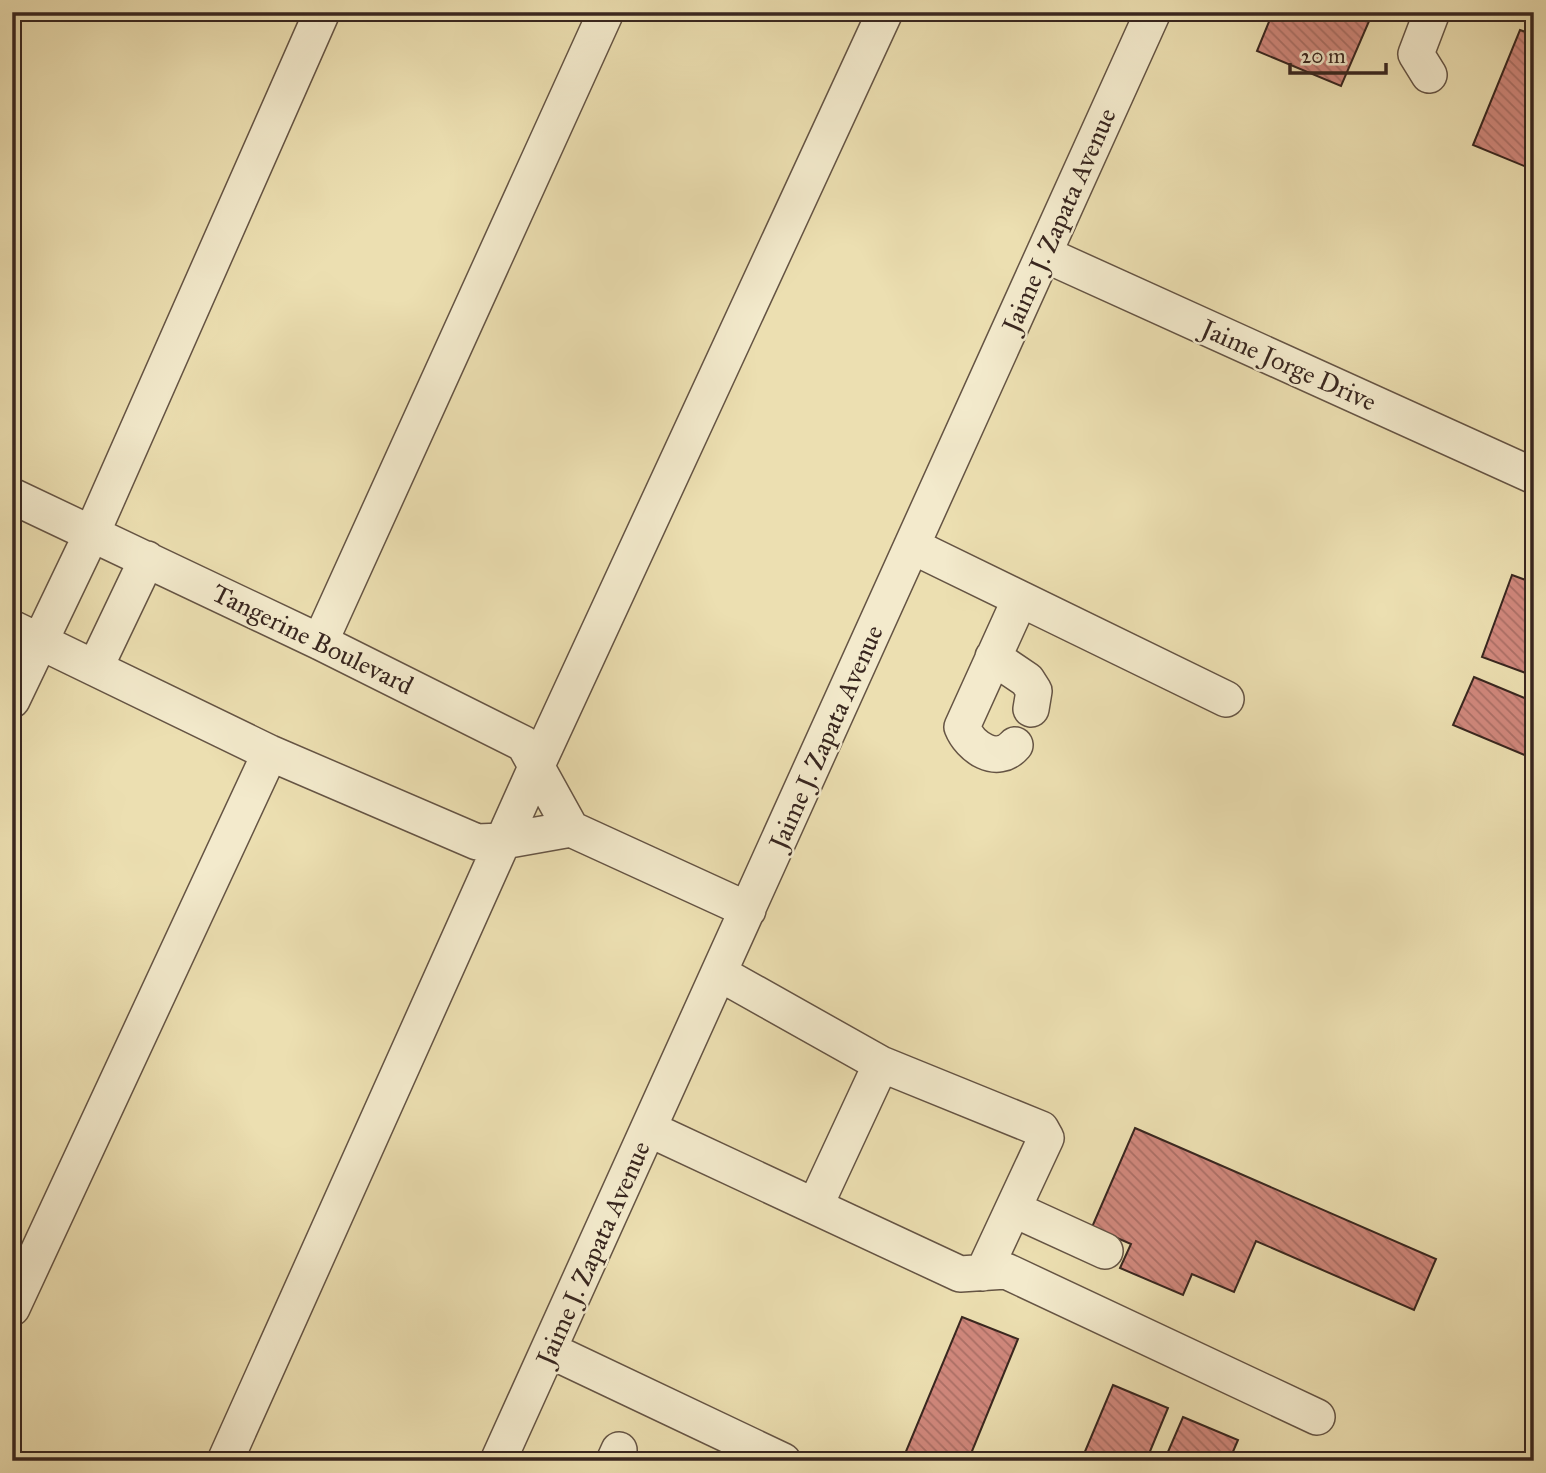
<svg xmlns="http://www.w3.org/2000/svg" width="1546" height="1473" viewBox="0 0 1546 1473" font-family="'IM FELL Great Primer',serif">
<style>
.building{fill:url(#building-back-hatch);stroke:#38261f;stroke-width:2}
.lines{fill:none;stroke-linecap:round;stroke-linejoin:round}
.minor-casing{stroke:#655444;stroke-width:38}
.minor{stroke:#f3eacc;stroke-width:35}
.labels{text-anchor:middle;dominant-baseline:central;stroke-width:5;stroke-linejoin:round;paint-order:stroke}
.street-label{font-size:26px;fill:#38261f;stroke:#f3eacc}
</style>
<defs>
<pattern id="building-back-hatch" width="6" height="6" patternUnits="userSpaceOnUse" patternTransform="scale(1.75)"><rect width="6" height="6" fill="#d1887d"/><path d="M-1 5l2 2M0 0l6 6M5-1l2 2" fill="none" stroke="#ab6f66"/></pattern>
</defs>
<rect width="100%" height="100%" fill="#ecdfb1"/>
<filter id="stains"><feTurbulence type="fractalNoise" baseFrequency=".00286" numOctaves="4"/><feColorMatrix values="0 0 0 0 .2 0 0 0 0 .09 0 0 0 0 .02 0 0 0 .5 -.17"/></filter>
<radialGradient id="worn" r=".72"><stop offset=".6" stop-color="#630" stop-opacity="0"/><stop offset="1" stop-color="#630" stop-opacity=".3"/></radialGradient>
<!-- building -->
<path class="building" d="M 1273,12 L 1373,12 L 1341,86 L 1257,51 Z
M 1514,12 L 1534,12 L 1534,21 Z
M 1520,30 L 1534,35 L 1534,170 L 1473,145 Z
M 1512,575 L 1534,583 L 1534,676 L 1482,657 Z
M 1474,677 L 1534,702 L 1534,759 L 1453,725 Z
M 1135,1128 L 1436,1259 L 1414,1310 L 1256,1241 L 1234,1292 L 1192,1274 L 1183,1295 L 1120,1268 L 1131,1244 L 1092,1227 Z
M 962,1317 L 1018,1339 L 968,1461 L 902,1461 Z
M 1113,1385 L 1168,1408 L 1146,1461 L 1081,1461 Z
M 1183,1417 L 1238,1440 L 1229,1461 L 1164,1461 Z"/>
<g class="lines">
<!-- minor casing -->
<g class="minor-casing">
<path id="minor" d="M 1429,75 L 1416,54 L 1432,12
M 1044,254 L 1534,476
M 12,496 L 320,642 L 524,744 L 571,829
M 912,546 L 1226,699
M 12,628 L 270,753 L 477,842 L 503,841 L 571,829 L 748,910
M 320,642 L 606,12
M 993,657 L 1027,680 L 1034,691 L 1031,709
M 95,668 L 147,559
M 12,700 L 92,533 L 322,12
M 1015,745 C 997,766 970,747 962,727 L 1020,599
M 719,973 L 881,1064
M 649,1129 L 960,1274 L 1006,1271 L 1317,1417
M 815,1206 L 881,1064 L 1041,1129 L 1046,1138 L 983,1273
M 1013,1209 L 1105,1251
M 12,1308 L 270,753
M 549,1350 L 783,1461
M 225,1461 L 537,765 L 885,12
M 498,1461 L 1153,12
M 614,1461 L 619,1450"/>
</g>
<!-- minor -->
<use href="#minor" class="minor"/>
</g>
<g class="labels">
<!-- street labels -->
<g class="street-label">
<text transform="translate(1059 220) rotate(-66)">Jaime J. Zapata Avenue</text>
<text transform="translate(1289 365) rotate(24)">Jaime Jorge Drive</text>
<text transform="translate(313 639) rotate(26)">Tangerine Boulevard</text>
<text transform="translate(826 737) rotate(-66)">Jaime J. Zapata Avenue</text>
<text transform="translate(593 1253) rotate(-66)">Jaime J. Zapata Avenue</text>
</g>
</g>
<!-- margin -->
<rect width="1546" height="1473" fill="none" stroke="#ecdfb1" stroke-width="42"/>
<rect x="14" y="14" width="1518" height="1445" fill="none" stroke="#38261f" stroke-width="3.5"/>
<rect x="21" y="21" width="1504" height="1431" fill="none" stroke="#38261f" stroke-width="2"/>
<!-- scale -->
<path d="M1290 63v10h96v-10" fill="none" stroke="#38261f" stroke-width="3.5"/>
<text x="1301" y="63" font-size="21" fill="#38261f" stroke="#f3eacc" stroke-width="5" paint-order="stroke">20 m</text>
<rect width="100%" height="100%" filter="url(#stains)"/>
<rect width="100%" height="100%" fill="url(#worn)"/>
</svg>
